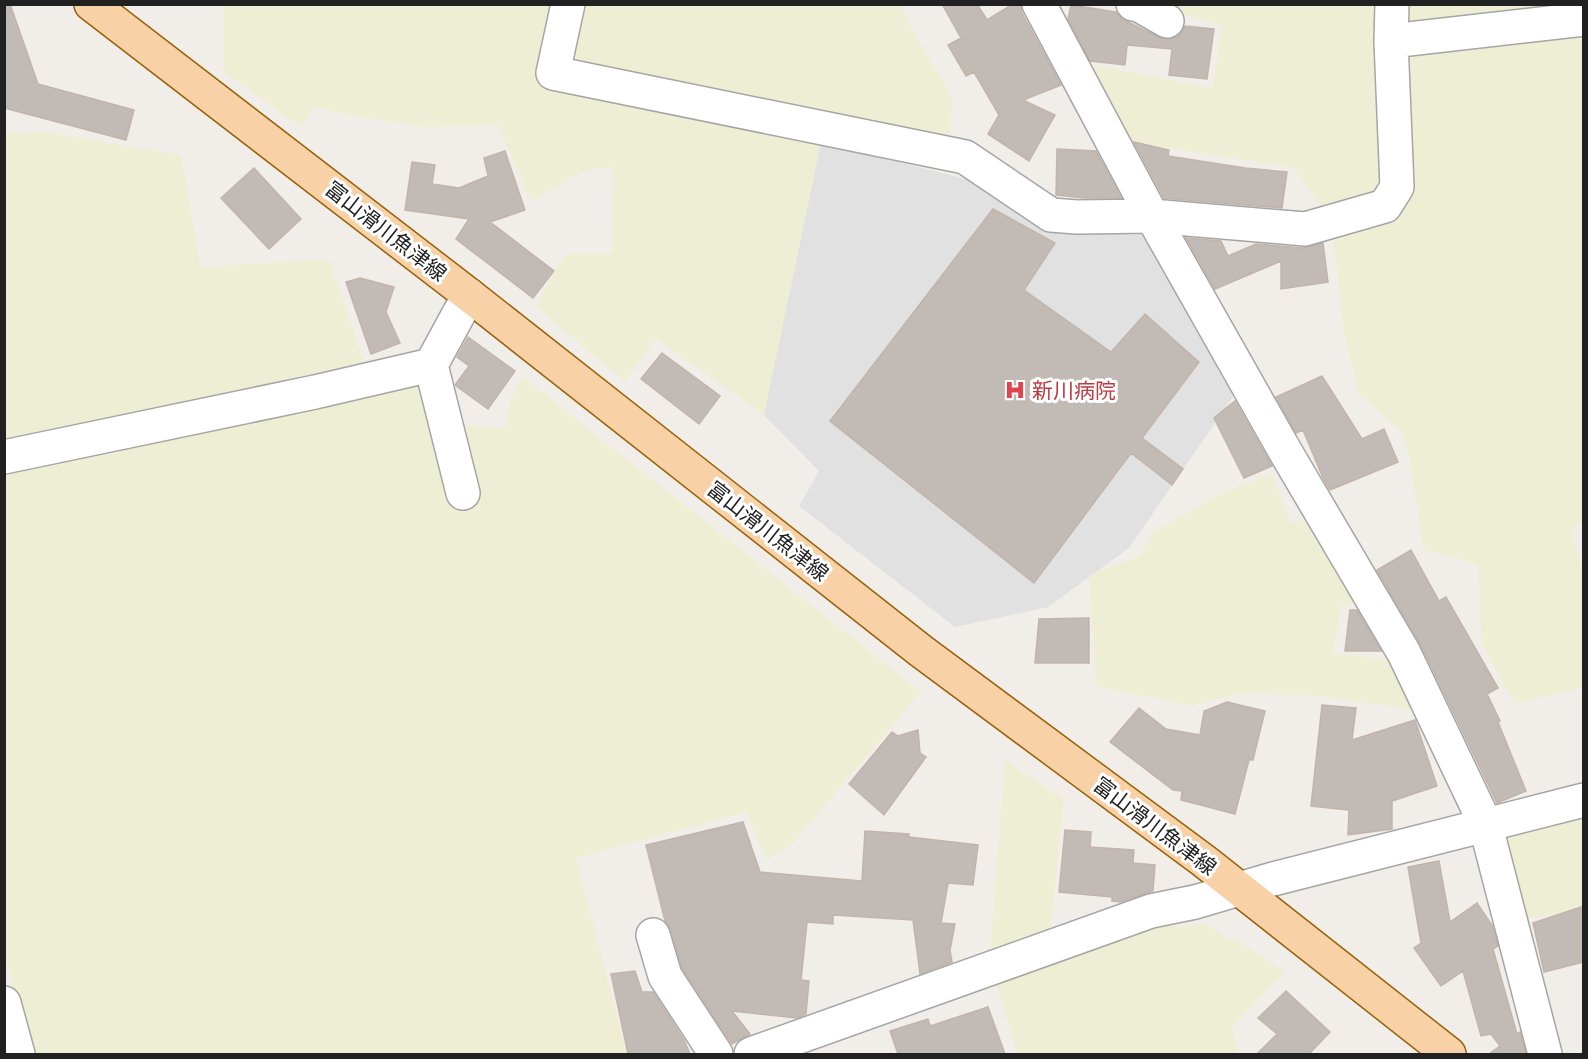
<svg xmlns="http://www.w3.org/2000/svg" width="1588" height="1059" viewBox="0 0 1588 1059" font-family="'PT Sans','Noto Sans JP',sans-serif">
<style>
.farmland{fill:#eeeed5}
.parking{fill:#e1e1e1;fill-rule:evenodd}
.building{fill:#c2bab5;stroke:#c2b4ab;stroke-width:1.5}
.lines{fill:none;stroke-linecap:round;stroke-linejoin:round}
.minor-casing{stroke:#a5a5a5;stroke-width:36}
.major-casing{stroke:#986107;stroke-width:36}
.minor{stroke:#fff;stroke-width:33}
.major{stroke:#f8d1a6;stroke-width:33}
.labels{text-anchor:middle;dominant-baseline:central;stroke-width:6;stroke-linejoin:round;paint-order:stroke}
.street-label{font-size:21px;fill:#212121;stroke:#fff}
.health-label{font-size:21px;fill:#be3a42;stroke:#fff;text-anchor:start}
</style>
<rect width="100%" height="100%" fill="#f1eee9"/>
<!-- farmland -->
<path class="farmland" d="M 1583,4 L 1406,29 L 1406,5 Z
M 224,5 L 555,5 L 538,78 L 821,143 L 787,315 L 764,415 L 656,339 L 625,382 L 535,306 L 566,254 L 611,254 L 613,166 L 582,172 L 531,201 L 498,125 L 427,127 L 360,117 L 315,107 L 300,127 L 224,72 Z
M 576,5 L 902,5 L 910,26 L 953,99 L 949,142 L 574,66 L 565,58 Z
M 1182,5 L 1382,5 L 1382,189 L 1367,200 L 1322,209 L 1294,168 L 1128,141 L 1084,63 L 1213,88 L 1222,26 L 1178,13 Z
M 1583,34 L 1584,523 L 1571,529 L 1583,567 L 1583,688 L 1515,704 L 1481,643 L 1478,564 L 1424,550 L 1410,462 L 1402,431 L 1359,395 L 1344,333 L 1332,229 L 1406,206 L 1407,53 Z
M 43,132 L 181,155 L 201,267 L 329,259 L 365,364 L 5,445 L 4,133 Z
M 522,376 L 921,692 L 790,847 L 765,860 L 747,812 L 576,858 L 627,1054 L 33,1054 L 5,957 L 4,469 L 418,382 L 430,424 L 506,428 L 510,401 Z
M 1272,474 L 1291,523 L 1309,519 L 1359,603 L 1341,606 L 1333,653 L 1388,660 L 1414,710 L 1310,695 L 1235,694 L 1192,706 L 1096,686 L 1089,575 L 1141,555 L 1153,532 L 1226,491 Z
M 1005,760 L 1064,800 L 1050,933 L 990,952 Z
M 1583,812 L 1583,910 L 1518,920 L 1496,832 Z
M 1208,925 L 1230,940 L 1240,942 L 1285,972 L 1232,1027 L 1239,1054 L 1017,1054 L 997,985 L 1159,926 Z"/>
<!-- parking -->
<path class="parking" d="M 821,143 L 970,180 L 1052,228 L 1149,236 L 1237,391 L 1129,548 L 1048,607 L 955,627 L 799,506 L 819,471 L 764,415 ZM 993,209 L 1054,243 L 1024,290 L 1111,352 L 1145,314 L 1198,362 L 1034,583 L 831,421 Z"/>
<!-- building -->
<path class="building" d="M 4,4 L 10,4 L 38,84 L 134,110 L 126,140 L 4,108 Z
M 942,4 L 977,4 L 987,20 L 1013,4 L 1020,4 L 1022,13 L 1061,85 L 1023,100 L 1055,115 L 1029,161 L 988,134 L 999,115 L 974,72 L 966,76 L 948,45 L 961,38 Z
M 1071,5 L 1116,12 L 1122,19 L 1158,37 L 1167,40 L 1177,37 L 1183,31 L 1185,26 L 1214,29 L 1207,79 L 1169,75 L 1172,49 L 1127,45 L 1125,65 L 1090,61 L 1068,19 Z
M 1134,142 L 1169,150 L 1168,156 L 1245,168 L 1287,172 L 1282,208 L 1164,198 Z
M 1057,149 L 1096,151 L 1121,198 L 1085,198 L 1056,195 Z
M 505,151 L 525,210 L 490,222 L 554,271 L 533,298 L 456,239 L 469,219 L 405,210 L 412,162 L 435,165 L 432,184 L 459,188 L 488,176 L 484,158 Z
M 254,168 L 301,219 L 269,249 L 221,198 Z
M 993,209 L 1055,243 L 1024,290 L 1111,352 L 1145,314 L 1199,362 L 1142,438 L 1183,469 L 1172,485 L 1131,453 L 1034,583 L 830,421 Z
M 1186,238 L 1221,241 L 1228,256 L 1256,244 L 1304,248 L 1323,243 L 1328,282 L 1281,289 L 1281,261 L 1215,289 Z
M 360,278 L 394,287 L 386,312 L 400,343 L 371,354 L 346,282 Z
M 468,337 L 515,371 L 488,409 L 455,385 L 469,366 L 457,357 Z
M 662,353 L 720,396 L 699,424 L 641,379 Z
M 1322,376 L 1362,439 L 1384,429 L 1398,462 L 1330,490 L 1323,478 L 1303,430 L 1296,433 L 1276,397 Z
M 1235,401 L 1272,466 L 1244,478 L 1214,418 Z
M 1411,550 L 1439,601 L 1446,597 L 1498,688 L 1487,694 L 1500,721 L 1498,722 L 1526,791 L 1497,803 L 1421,645 L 1377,570 Z
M 1350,610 L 1357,610 L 1381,651 L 1345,651 Z
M 1089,618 L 1089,663 L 1035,663 L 1039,619 Z
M 1227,702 L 1265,711 L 1253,760 L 1249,760 L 1235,814 L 1181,800 L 1182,791 L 1173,790 L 1110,742 L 1139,708 L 1166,729 L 1200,735 L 1204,711 Z
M 1322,705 L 1356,708 L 1352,740 L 1415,720 L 1437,786 L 1392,801 L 1392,829 L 1348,835 L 1349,810 L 1311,806 Z
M 918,730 L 920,753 L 926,757 L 884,815 L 849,784 L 892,732 L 898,736 Z
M 743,822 L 760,872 L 862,881 L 865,831 L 909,834 L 909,837 L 978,845 L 973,885 L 948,883 L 941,923 L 955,924 L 950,950 L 952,962 L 920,974 L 913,920 L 833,915 L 833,924 L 807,922 L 801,980 L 809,981 L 806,1014 L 797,1018 L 732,1011 L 750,1034 L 732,1044 L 682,968 L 671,930 L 665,921 L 646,845 Z
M 1065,830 L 1091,832 L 1090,847 L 1134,850 L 1133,863 L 1155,865 L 1153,891 L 1120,902 L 1112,901 L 1112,897 L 1059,892 Z
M 1439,861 L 1450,922 L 1477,903 L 1492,925 L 1498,946 L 1493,949 L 1517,1034 L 1520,1032 L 1526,1054 L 1489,1054 L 1500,1046 L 1491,1034 L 1481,1036 L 1463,971 L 1441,986 L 1414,948 L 1421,943 L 1408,867 Z
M 1584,906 L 1584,962 L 1544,972 L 1533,923 Z
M 635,971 L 642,992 L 653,992 L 684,1040 L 690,1054 L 628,1054 L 611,974 Z
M 1286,991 L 1330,1032 L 1309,1054 L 1257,1054 L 1277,1034 L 1258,1018 Z
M 988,1007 L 1005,1054 L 898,1054 L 890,1031 L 928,1019 L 930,1026 Z"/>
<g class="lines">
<!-- minor casing -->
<g class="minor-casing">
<path id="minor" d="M 568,4 L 553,73 L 965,157 L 1051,215 L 1077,217 L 1152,216 L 1305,229 L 1385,206 L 1397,187 L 1391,41 L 1392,4
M 1039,4 L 1152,216 L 1285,451 L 1404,653 L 1485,823 L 1545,1054
M 1133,4 L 1139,5 L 1167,21
M 1391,41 L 1584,19
M 431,365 L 463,493
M 4,457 L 315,392 L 431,365 L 469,295
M 653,935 L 665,976 L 716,1054
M 4,1003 L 18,1054
M 751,1054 L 1151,911 L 1195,902 L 1273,879 L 1584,800"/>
</g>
<!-- major casing -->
<g class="major-casing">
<path id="major" d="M 91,4 L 469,295 L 921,651 L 1204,861 L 1449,1054"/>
</g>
<!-- minor -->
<use href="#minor" class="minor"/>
<!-- major -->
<use href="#major" class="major"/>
</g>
<!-- icons -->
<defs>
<g id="hospital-bare" transform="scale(1.62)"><path d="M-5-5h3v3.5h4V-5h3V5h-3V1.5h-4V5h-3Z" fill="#e0444e" stroke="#fff" stroke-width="2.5" paint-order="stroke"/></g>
</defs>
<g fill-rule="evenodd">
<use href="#hospital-bare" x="1015" y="390"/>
</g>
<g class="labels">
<!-- street labels -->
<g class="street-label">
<text transform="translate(386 231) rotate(38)">富山滑川魚津線</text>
<text transform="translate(768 531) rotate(38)">富山滑川魚津線</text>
<text transform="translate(1155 826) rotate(37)">富山滑川魚津線</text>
</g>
<!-- health labels -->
<g class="health-label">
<text x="1032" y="390">新川病院</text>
</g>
</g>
<!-- border -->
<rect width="1588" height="1059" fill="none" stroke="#212121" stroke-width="12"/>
</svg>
